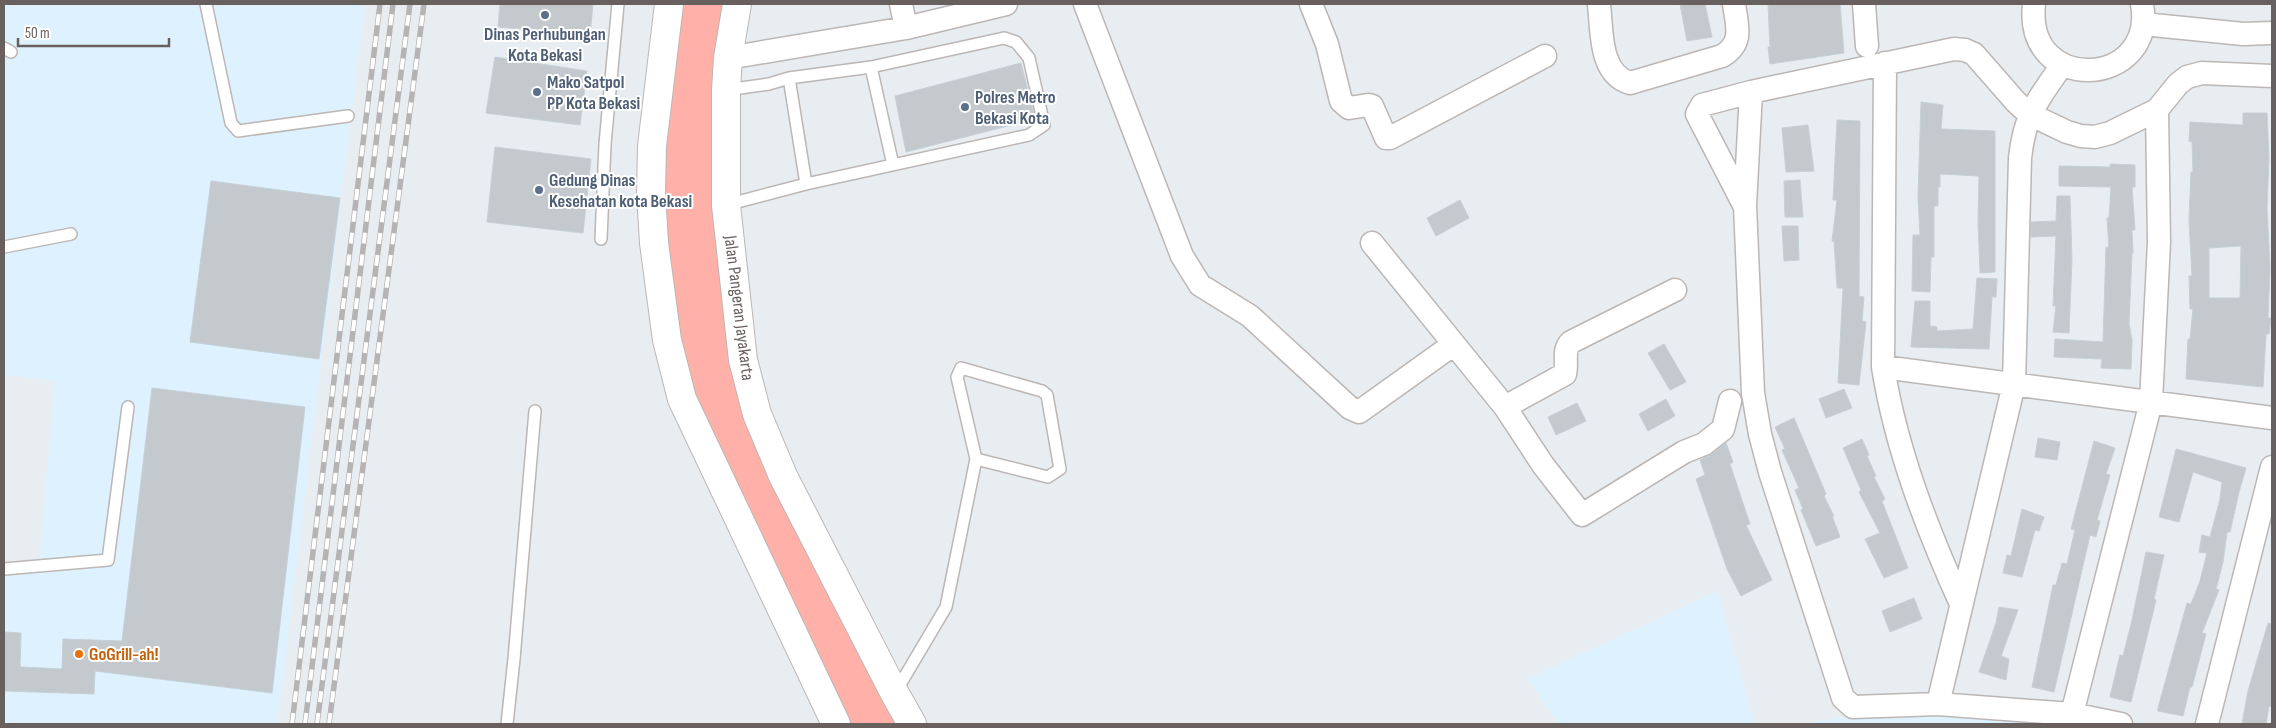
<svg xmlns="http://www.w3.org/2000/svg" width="2276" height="728" viewBox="0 0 2276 728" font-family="'Sofia Sans Condensed',sans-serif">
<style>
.commercial{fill:#def1ff}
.water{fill:#ffb1a9}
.building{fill:#c3c9cd;stroke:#c4d0d7;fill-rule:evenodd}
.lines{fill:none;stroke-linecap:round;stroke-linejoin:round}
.service-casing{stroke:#bcb6b4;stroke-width:14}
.minor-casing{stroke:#bcb6b4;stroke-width:25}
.tertiary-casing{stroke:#bcb6b4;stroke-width:30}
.service{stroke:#fff;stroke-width:11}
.minor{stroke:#fff;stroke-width:22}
.tertiary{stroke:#fff;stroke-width:28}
.rail-casing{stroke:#b5b3b3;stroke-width:5.5}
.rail{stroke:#fff;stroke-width:4;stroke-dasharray:11;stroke-linecap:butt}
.service-dot{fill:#5c6f8a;stroke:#fff;stroke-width:2}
.food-dot{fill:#e8710a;stroke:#fff;stroke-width:2}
.labels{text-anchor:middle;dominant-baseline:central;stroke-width:4;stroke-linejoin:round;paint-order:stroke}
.service-label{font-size:18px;font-weight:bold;fill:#4e5e75;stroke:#fff;text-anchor:start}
.street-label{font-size:18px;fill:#68605e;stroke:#fff}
.food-label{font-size:18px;font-weight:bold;fill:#c56008;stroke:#fff;text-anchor:start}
</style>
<rect width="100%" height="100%" fill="#e7edf1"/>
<!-- commercial -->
<path class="commercial" d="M 4,4 L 365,4 L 277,724 L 4,724 L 4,576 L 38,571 L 55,381 L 4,375 Z
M 1717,591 L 1755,724 L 1558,724 L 1528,679 Z
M 1938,704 L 2121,724 L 1801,724 Z"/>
<!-- water -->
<path class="water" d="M 668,4 L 737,4 L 728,58 L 743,360 L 912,724 L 836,724 L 682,399 L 660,287 Z"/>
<!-- building -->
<path class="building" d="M 500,4 L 593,4 L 590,35 L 498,27 Z
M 1680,4 L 1705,4 L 1712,37 L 1687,41 Z
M 1768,4 L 1840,4 L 1844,53 L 1770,64 L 1768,47 L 1770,47 Z
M 495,57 L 587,71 L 580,125 L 486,113 Z
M 1021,63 L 1035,119 L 906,152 L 895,96 Z
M 1921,102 L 1943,105 L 1941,129 L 1995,131 L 1995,272 L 1980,273 L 1978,223 L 1979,176 L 1940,174 L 1940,187 L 1938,187 L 1938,206 L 1934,206 L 1934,257 L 1931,257 L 1930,292 L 1912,291 L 1913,235 L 1920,235 L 1918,197 Z
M 2243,113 L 2267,113 L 2269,158 L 2267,207 L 2270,267 L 2268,318 L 2271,318 L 2269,334 L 2266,334 L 2263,387 L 2186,379 L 2188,339 L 2190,339 L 2193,309 L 2190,309 L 2189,276 L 2192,276 L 2189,220 L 2191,172 L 2193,172 L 2192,142 L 2189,141 L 2190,122 L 2243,125 ZM 2241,246 L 2240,298 L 2209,298 L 2209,248 Z
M 1837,120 L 1860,121 L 1859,296 L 1864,297 L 1862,321 L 1866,322 L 1859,385 L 1838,383 L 1843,288 L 1837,288 L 1834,241 L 1832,241 L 1837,200 L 1833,200 Z
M 1808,125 L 1814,171 L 1786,172 L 1782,128 Z
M 495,147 L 591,159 L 583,233 L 487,222 Z
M 2110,164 L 2135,165 L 2135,187 L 2132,187 L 2135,230 L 2132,230 L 2133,253 L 2132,253 L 2129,324 L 2132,340 L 2131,369 L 2101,368 L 2102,359 L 2054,357 L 2055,339 L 2103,342 L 2106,247 L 2109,247 L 2107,218 L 2109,218 L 2111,187 L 2059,186 L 2059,166 L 2110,167 Z
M 1800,180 L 1803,217 L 1785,217 L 1784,181 Z
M 211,181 L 340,198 L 319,359 L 190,342 Z
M 2057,196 L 2070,196 L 2072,259 L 2069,333 L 2053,332 L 2056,306 L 2053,306 L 2056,236 L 2031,237 L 2031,222 L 2056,221 Z
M 1460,200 L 1469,218 L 1436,236 L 1427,218 Z
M 1782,226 L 1798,226 L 1799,260 L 1784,261 Z
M 1977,278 L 1997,279 L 1996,297 L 1992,297 L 1989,349 L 1911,347 L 1915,301 L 1930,301 L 1930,326 L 1937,327 L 1937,331 L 1973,329 Z
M 1664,344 L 1686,382 L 1670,390 L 1648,353 Z
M 152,388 L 305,407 L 272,693 L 95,671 L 94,694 L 4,691 L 4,632 L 21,633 L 20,667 L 62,669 L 63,639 L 122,641 Z
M 1844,389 L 1852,408 L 1826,418 L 1819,399 Z
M 1666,399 L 1675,416 L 1648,431 L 1639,414 Z
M 1577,403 L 1586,421 L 1556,435 L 1548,417 Z
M 1794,418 L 1826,494 L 1824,496 L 1834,516 L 1832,516 L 1840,537 L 1816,546 L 1801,510 L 1803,509 L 1795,490 L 1799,488 L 1782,450 L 1785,449 L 1775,427 Z
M 2038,438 L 2060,442 L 2057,460 L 2035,457 Z
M 1862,439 L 1869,455 L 1867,456 L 1876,476 L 1874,477 L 1885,499 L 1882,501 L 1908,568 L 1884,578 L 1865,539 L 1880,533 L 1859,492 L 1861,490 L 1843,448 Z
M 2094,441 L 2115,448 L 2106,474 L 2110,475 L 2097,520 L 2100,521 L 2096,537 L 2090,535 L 2054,692 L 2032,687 L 2053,585 L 2056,585 L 2062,563 L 2067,564 L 2075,530 L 2071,529 Z
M 1726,443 L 1733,462 L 1730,464 L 1750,524 L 1746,525 L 1772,580 L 1741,596 L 1727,569 L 1696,479 L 1705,475 L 1700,460 L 1712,454 Z
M 2176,449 L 2246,468 L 2239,492 L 2230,532 L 2227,532 L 2223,562 L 2216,589 L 2219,590 L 2202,633 L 2206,634 L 2192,687 L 2190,687 L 2183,716 L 2158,711 L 2158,708 L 2187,603 L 2191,604 L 2200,581 L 2207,553 L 2199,552 L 2202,535 L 2210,537 L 2220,499 L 2222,482 L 2193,472 L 2179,522 L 2159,517 Z
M 2022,509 L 2044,517 L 2039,531 L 2035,530 L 2022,577 L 2003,573 L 2007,555 L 2011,556 Z
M 2146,552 L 2164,555 L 2154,599 L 2156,600 L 2131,702 L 2110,697 L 2120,655 L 2123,656 L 2132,620 Z
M 1914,598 L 1922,619 L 1890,632 L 1882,611 Z
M 1999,607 L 2018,610 L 2001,656 L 2009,659 L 2006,680 L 1979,672 L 1996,623 Z
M 2268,623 L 2272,624 L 2272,707 L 2269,706 L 2266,724 L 2242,724 L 2248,691 Z"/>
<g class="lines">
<!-- service casing -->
<g class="service-casing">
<path id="service" d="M 206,4 L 231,123 L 238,131 L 348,116
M 4,48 L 11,52
M 871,67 L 893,165
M 789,78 L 806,184
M 726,90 L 769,84 L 789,78 L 871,67 L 1004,38 L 1016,42 L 1029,58 L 1044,125 L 1029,135 L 806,184 L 726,205
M 601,239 L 605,144 L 618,4
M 4,247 L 71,234
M 4,569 L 108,560 L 128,407
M 895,693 L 946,607 L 976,459 L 957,377 L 961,368 L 1042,391 L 1047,395 L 1060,469 L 1048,477 L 976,459
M 507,724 L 514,659 L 535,411"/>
</g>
<!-- minor casing -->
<g class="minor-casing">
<path id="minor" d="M 901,4 L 906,28
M 1085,4 L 1182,256 L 1200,285 L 1250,316 L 1350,408 L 1359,412 L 1454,344
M 1311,4 L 1327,44 L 1341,101 L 1349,108 L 1368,105 L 1372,106 L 1386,138 L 1390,138 L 1545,56
M 1599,4 C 1602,30 1599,74 1630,83 L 1722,56 C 1744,43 1737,26 1734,4
M 1864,4 L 1867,46
M 2034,4 C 2024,96 2157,88 2142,4
M 2143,24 L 2243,34 L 2272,33
M 728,58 L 906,28 L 1006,4
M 1885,63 L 1883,367 C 1896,449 1927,529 1961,604
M 1744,205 L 1697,114 L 1702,105 L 1751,92
M 1372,243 L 1505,407 L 1543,465 L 1582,515 L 1684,452 L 1704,444 L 1723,429 L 1730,401
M 1883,367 L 2272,418
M 1505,407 L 1565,374 C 1568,363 1562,350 1571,342 L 1675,290
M 1938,704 L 2014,384 L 2020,158 C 2025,114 2037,101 2062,65
M 2072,714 L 2151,402 L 2159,242 L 2157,110
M 2121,724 L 2072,714 L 1938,704 L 1853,707 L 1843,698 L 1770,472 L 1760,434 L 1753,393 L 1745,205 L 1751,92 L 1954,49 L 1965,50 L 1974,54 L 2016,102 L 2029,114 L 2067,132 L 2081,136 L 2095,137 L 2110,133 L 2157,110 L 2178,84 L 2187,77 L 2202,73 L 2272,76
M 2207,724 L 2272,467"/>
</g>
<!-- tertiary casing -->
<g class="tertiary-casing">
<path id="tertiary" d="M 669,4 L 652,146 L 651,193 L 654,243 L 667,340 L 682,399 L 836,724
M 737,4 L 728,58 L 726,90 L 726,205 L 743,360 L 757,414 L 783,476 L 895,694 L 912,724"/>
</g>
<!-- service -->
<use href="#service" class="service"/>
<!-- minor -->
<use href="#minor" class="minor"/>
<!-- tertiary -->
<use href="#tertiary" class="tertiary"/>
<!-- rail casing -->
<g class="rail-casing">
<path id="rail" d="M 292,724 L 380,4
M 305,724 L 393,4
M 317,724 L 410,4
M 329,724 L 424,4"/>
</g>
<!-- rail -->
<use href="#rail" class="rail"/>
</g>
<!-- markers -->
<g class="service-dot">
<circle cx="545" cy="15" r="5"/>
<circle cx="537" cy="92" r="5"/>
<circle cx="965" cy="107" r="5"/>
<circle cx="539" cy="190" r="5"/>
</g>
<circle class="food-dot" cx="79" cy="654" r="5"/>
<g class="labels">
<!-- service labels -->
<g class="service-label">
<text x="545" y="34" text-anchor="middle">Dinas Perhubungan<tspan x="545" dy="21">Kota Bekasi</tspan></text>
<text x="547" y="82">Mako Satpol<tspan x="547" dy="21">PP Kota Bekasi</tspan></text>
<text x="975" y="97">Polres Metro<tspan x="975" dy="21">Bekasi Kota</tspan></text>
<text x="549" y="180">Gedung Dinas<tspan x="549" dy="21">Kesehatan kota Bekasi</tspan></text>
</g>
<!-- street labels -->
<g class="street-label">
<text transform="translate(739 308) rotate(83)">Jalan Pangeran Jayakarta</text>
</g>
<!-- food labels -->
<g class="food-label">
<text x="89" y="654">GoGrill-ah!</text>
</g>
</g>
<!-- border -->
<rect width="2276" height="728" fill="none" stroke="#68605e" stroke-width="10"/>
<!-- scale -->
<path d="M18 38v8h151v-8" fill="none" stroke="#68605e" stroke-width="2.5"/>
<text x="25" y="38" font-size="15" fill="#68605e" stroke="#ffffff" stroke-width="4" paint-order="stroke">50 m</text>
</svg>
